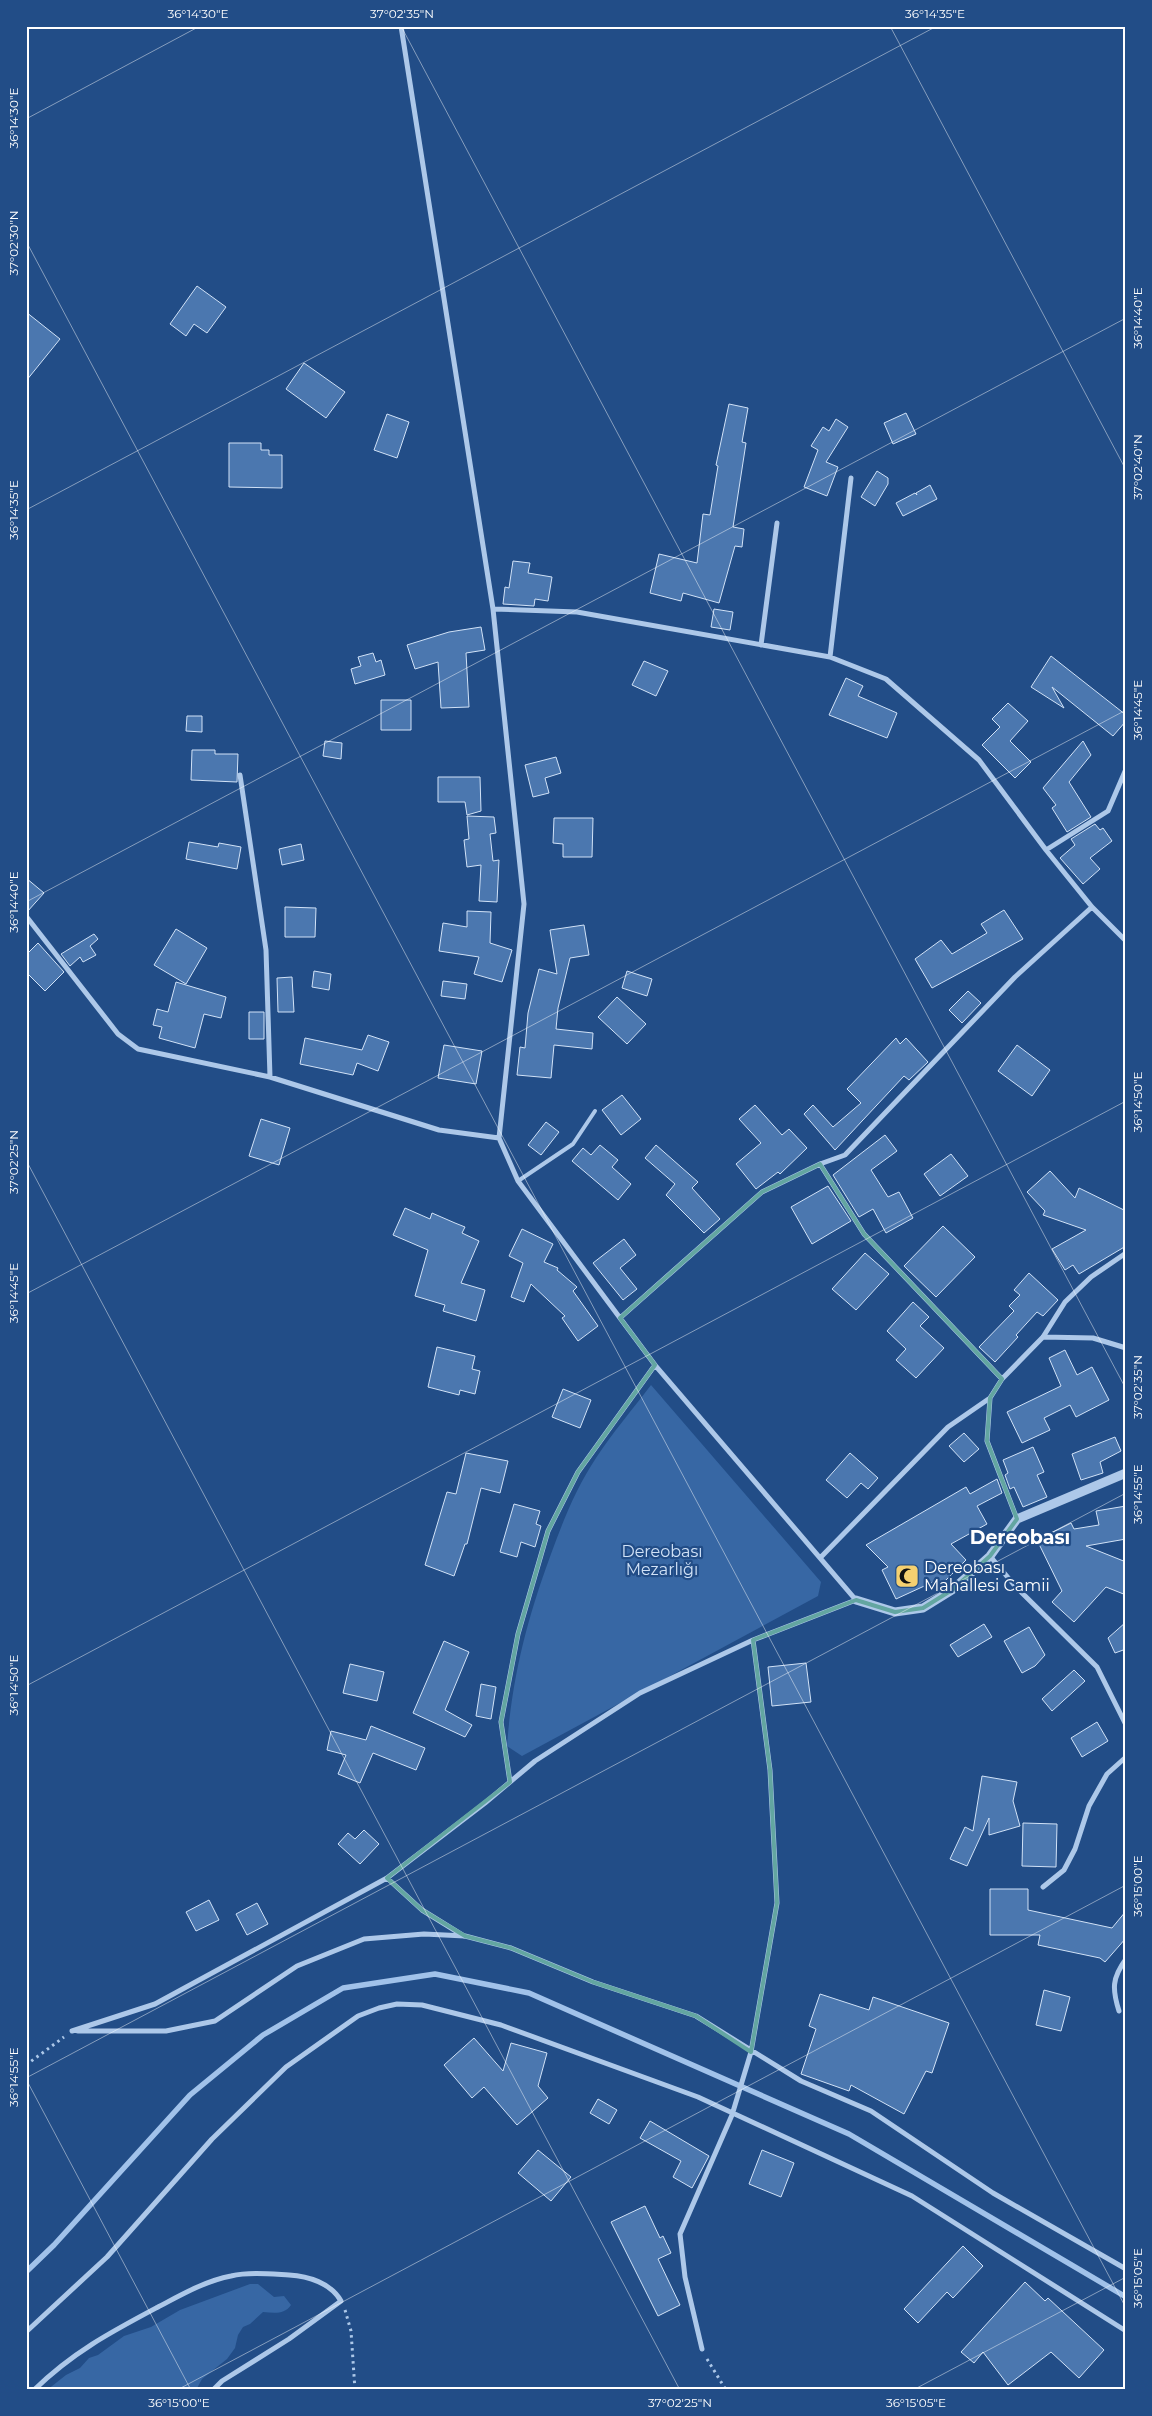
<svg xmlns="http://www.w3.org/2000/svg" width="1152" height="2416" viewBox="0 0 1152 2416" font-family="Montserrat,sans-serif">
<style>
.green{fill:#3767a4}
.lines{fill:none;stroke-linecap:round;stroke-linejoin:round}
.stream{stroke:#a1c2ea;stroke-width:5.5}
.building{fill:#4b77af;stroke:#d1e2f7}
.path{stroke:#adc8e9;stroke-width:3;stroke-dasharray:2.5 4;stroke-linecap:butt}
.service{stroke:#adc8e9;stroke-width:4}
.minor{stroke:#adc8e9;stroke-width:5}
.tertiary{stroke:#adc8e9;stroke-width:9}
.marked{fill:none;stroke:#63a6a1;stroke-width:4;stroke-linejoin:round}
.ticks{fill:none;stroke:#fff;stroke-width:1;stroke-opacity:0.45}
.labels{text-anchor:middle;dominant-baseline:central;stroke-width:4.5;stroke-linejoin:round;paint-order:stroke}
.park-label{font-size:16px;fill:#d1e2f7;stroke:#224d87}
.poi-label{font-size:16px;fill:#fff;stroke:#224d87;text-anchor:start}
.quarter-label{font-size:19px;font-weight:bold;fill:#fff;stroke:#224d87}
.neatline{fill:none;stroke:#fff;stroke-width:2}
.ticks-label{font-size:12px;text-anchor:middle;fill:#fff}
</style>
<rect width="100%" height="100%" fill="#224d87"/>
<!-- green -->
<path class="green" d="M 651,1385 L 821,1582 L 818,1596 L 522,1756 L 507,1746 C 512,1677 527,1619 551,1554 C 563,1521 576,1488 596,1458 C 612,1433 633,1409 651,1385 Z
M 250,2284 L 258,2284 L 274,2297 L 284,2296 L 291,2305 C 284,2315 274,2313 263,2312 L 250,2324 L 243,2327 L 238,2335 L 235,2348 L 227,2359 L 202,2379 L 196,2390 L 47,2390 L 66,2375 L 80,2368 L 89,2358 L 98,2355 L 124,2336 L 151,2327 L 180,2310 Z"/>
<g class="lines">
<!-- stream -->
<path class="stream" d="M 26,2272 L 54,2245 L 190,2095 L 263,2035 L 343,1988 L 435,1974 L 529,1993 L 849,2134 L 1126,2297"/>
</g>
<!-- building -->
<path class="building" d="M 197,286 L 226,307 L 207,333 L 194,324 L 186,336 L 170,324 Z
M 26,312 L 60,339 L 26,381 Z
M 304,363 L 345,392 L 326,418 L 286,389 Z
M 729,404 L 748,408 L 742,442 L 746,443 L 733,527 L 744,529 L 742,547 L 735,546 L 719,603 L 683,593 L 681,601 L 650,593 L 659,554 L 697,563 L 703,514 L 710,515 L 718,466 L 716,465 Z
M 906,413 L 916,434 L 893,444 L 884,423 Z
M 387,414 L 409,422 L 397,458 L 374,450 Z
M 836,419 L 848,427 L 826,462 L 838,467 L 827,496 L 804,487 L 818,450 L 811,446 L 823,427 L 829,431 Z
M 229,443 L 261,443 L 261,450 L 269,450 L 269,455 L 282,455 L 282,488 L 229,487 Z
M 877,471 L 888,478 L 888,484 L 875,506 L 861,497 Z
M 930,485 L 937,499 L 903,516 L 896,503 L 915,493 L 917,495 L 916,493 Z
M 513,561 L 530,563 L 528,573 L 552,577 L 548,601 L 535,599 L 534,606 L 503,604 L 505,587 L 509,588 Z
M 714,609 L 733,612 L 730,630 L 711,627 Z
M 481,627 L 485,650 L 466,653 L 469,707 L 441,708 L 438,662 L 415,669 L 407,645 L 449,632 Z
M 373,653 L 376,662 L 381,660 L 385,675 L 355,684 L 351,669 L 361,666 L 358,657 Z
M 1051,656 L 1126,715 L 1126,721 L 1113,736 L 1052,687 L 1064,708 L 1031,687 Z
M 644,661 L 668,671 L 656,696 L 632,685 Z
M 846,678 L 863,686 L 858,696 L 897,713 L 887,738 L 829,715 Z
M 381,700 L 411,700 L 411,730 L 381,730 Z
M 1008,703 L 1028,721 L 1010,741 L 1031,762 L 1015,778 L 982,745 L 1000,727 L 992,719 Z
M 187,716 L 202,716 L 202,732 L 186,731 Z
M 325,741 L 342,743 L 341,759 L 323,756 Z
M 1083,741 L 1091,755 L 1069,782 L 1091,817 L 1067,832 L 1052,808 L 1056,805 L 1043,788 Z
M 192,750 L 215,750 L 215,754 L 238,754 L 237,782 L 191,780 Z
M 556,757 L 561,773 L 545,778 L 549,793 L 533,797 L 525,765 Z
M 438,777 L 480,777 L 481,811 L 467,815 L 465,802 L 438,802 Z
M 467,816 L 494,817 L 496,833 L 490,834 L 493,861 L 499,860 L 497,902 L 479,901 L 481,865 L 467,867 L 464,840 L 469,839 Z
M 554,818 L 593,818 L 592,857 L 563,857 L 563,844 L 553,843 Z
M 1095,824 L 1100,830 L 1103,828 L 1112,841 L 1090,858 L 1100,869 L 1083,884 L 1060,858 L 1075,845 L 1071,839 Z
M 189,842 L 218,847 L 219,843 L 241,847 L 237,869 L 186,859 Z
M 301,844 L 304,860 L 282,865 L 279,849 Z
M 26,878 L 44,893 L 27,912 L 26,912 Z
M 285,907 L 316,908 L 315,937 L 285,937 Z
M 1004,910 L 1023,939 L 932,988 L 915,959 L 941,940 L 952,954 L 987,933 L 981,924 Z
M 467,911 L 491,912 L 490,943 L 512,950 L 502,982 L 474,974 L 479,957 L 439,951 L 443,923 L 467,927 Z
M 584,925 L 589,955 L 570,958 L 558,1008 L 556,1029 L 593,1033 L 592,1049 L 554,1045 L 551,1078 L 517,1075 L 520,1047 L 525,1048 L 528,1013 L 539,969 L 557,974 L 550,930 Z
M 176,929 L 207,948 L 186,984 L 154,965 Z
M 94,934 L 98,939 L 90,946 L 96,955 L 83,962 L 80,957 L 70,966 L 61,954 Z
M 38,943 L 64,972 L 45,991 L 26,972 L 26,955 Z
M 314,971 L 331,974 L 329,990 L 312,987 Z
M 627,971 L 652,979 L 647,996 L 622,988 Z
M 292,977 L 294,1012 L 278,1012 L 277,978 Z
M 443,981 L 467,984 L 465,999 L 441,996 Z
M 176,982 L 226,997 L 221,1018 L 204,1014 L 195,1048 L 159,1038 L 162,1027 L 153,1025 L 157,1009 L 168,1012 Z
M 968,991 L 981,1003 L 962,1023 L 949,1010 Z
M 617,997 L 646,1024 L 627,1044 L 598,1017 Z
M 249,1012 L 264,1012 L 264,1039 L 249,1039 Z
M 368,1035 L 389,1042 L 378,1071 L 357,1063 L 353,1075 L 300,1064 L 305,1038 L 362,1050 Z
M 896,1038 L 900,1044 L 906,1038 L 928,1062 L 909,1080 L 904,1076 L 835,1150 L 804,1114 L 813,1105 L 833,1127 L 861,1103 L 847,1089 Z
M 444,1045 L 482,1051 L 476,1084 L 438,1078 Z
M 1017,1045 L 1050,1070 L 1032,1096 L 998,1071 Z
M 622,1095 L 641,1119 L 621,1135 L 602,1110 Z
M 755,1105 L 782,1135 L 789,1129 L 807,1148 L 780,1174 L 778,1172 L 756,1189 L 736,1164 L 761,1143 L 739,1119 Z
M 261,1119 L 290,1128 L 279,1165 L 249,1156 Z
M 546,1122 L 559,1132 L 541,1155 L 528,1145 Z
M 885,1135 L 897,1151 L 871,1170 L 888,1197 L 899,1192 L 913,1218 L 886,1233 L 873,1209 L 859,1217 L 833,1175 Z
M 600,1145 L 618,1160 L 612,1167 L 631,1184 L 618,1200 L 572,1161 L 583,1148 L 591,1155 Z
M 656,1145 L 698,1182 L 692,1188 L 720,1219 L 704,1233 L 666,1195 L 675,1184 L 645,1158 Z
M 951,1154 L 968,1176 L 940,1196 L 924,1174 Z
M 1050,1171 L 1075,1198 L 1079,1188 L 1126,1211 L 1126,1246 L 1079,1274 L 1073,1265 L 1065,1270 L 1052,1249 L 1086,1230 L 1043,1215 L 1045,1211 L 1027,1192 Z
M 828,1186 L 851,1221 L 812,1244 L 791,1207 Z
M 405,1208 L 430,1219 L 432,1213 L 455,1223 L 465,1227 L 462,1233 L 479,1241 L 461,1283 L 485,1290 L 476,1321 L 443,1311 L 445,1305 L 415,1296 L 428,1250 L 393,1235 Z
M 943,1226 L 975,1257 L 936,1297 L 904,1266 Z
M 522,1229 L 553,1244 L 544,1262 L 558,1268 L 557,1270 L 577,1287 L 573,1291 L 598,1326 L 578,1341 L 562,1318 L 565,1316 L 531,1284 L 524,1302 L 511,1297 L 523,1263 L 509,1256 Z
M 624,1239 L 636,1255 L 620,1268 L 637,1289 L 623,1300 L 593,1263 Z
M 865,1253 L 889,1274 L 856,1310 L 832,1289 Z
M 1029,1273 L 1058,1300 L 1043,1316 L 1037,1312 L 1016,1335 L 1018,1337 L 995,1362 L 979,1347 L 1014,1311 L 1009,1306 L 1020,1295 L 1014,1290 Z
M 913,1302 L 929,1317 L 920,1326 L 944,1348 L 916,1378 L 896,1360 L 906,1349 L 887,1331 Z
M 437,1347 L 475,1356 L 472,1369 L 480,1371 L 475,1394 L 460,1390 L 459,1395 L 428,1387 Z
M 1065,1350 L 1077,1375 L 1092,1367 L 1109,1400 L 1076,1417 L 1070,1405 L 1044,1418 L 1050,1430 L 1022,1443 L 1007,1412 L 1061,1386 L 1049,1358 Z
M 563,1389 L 591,1400 L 580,1428 L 552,1417 Z
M 964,1433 L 979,1449 L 964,1462 L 949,1446 Z
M 1115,1437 L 1121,1451 L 1100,1462 L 1103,1473 L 1081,1480 L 1072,1454 Z
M 1033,1447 L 1044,1472 L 1037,1475 L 1047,1497 L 1023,1507 L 1014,1487 L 1010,1489 L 1005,1475 L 1008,1473 L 1003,1460 Z
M 466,1453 L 508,1461 L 500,1493 L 481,1488 L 467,1544 L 465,1544 L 454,1576 L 425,1565 L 447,1492 L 456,1494 Z
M 850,1453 L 878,1478 L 868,1489 L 861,1483 L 847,1498 L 826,1480 Z
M 997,1479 L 1002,1493 L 977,1506 L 987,1524 L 951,1544 L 966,1560 L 939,1587 L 933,1582 L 896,1599 L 882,1570 L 888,1567 L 866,1545 L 966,1487 L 970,1494 Z
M 514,1504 L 540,1511 L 536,1524 L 541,1526 L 535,1547 L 521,1542 L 517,1557 L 500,1552 Z
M 1126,1506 L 1126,1539 L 1086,1546 L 1126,1562 L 1126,1595 L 1106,1587 L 1074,1622 L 1052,1602 L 1062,1591 L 1037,1540 L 1071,1523 L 1074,1529 L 1099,1525 L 1096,1511 Z
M 1126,1622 L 1126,1649 L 1115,1653 L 1108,1638 Z
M 984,1624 L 992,1637 L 958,1657 L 950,1645 Z
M 1029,1627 L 1045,1655 L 1035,1666 L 1022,1673 L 1004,1641 Z
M 444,1641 L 469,1652 L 445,1710 L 472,1725 L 465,1737 L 413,1713 Z
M 806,1663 L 811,1702 L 772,1706 L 768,1667 Z
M 350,1664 L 384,1672 L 377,1701 L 343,1693 Z
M 1074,1670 L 1085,1681 L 1052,1711 L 1042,1699 Z
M 481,1684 L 496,1687 L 491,1719 L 476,1716 Z
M 1097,1722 L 1108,1741 L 1082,1757 L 1071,1738 Z
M 371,1726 L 425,1748 L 416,1770 L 373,1753 L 360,1783 L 338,1774 L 346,1755 L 327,1750 L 331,1731 L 366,1740 Z
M 982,1776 L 1017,1782 L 1013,1801 L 1020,1826 L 989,1835 L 989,1818 L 967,1866 L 950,1859 L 965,1827 L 973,1831 Z
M 1023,1823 L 1057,1824 L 1056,1867 L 1022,1866 Z
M 364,1830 L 379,1844 L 360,1864 L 338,1844 L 348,1833 L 355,1839 Z
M 990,1889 L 1028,1889 L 1028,1910 L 1112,1928 L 1126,1911 L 1126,1938 L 1105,1962 L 1100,1958 L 1038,1945 L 1040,1935 L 990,1935 Z
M 209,1900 L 219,1920 L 196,1931 L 186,1912 Z
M 257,1903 L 268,1924 L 247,1935 L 236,1914 Z
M 1044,1990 L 1070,1997 L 1061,2031 L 1036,2025 Z
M 820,1994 L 869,2010 L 873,1997 L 949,2023 L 932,2073 L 926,2071 L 904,2114 L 851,2085 L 849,2091 L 801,2074 L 816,2029 L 809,2026 Z
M 474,2038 L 503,2071 L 511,2043 L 547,2053 L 538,2086 L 548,2098 L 517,2125 L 484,2087 L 472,2098 L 444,2065 Z
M 598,2099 L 617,2110 L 609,2124 L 590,2113 Z
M 650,2121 L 709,2156 L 692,2188 L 673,2177 L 681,2161 L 640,2138 Z
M 538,2150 L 571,2177 L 551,2201 L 518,2173 Z
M 762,2150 L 794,2163 L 781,2197 L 749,2184 Z
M 645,2206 L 660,2238 L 663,2236 L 671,2253 L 658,2259 L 680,2305 L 658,2316 L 611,2222 Z
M 963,2246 L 983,2266 L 953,2298 L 947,2292 L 918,2323 L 904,2309 Z
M 1025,2282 L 1045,2301 L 1048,2298 L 1104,2350 L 1079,2378 L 1051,2352 L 1008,2385 L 983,2352 L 974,2363 L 961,2352 Z"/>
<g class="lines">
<!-- path -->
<path class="path" d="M 26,2065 L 64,2037
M 345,2310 L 351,2331 L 355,2390
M 707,2359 L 726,2390"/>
<!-- service -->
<path class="service" d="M 518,1181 L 573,1144 L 595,1111"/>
<!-- minor -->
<path class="minor" d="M 493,609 L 577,612 L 830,657 L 886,679 L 979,760 L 1046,850 L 1092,907 L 1126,941
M 761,645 L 777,523
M 830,657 L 851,478
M 240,775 L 266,950 L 270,1077
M 1046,850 L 1108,811 L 1126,769
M 26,916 L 118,1034 L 138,1049 L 270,1077 L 439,1130 L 499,1138
M 820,1164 L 864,1234 L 1002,1379
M 620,1318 L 762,1192 L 820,1164 L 845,1155 L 1015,977 L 1092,907
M 1043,1337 L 1093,1338 L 1126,1348
M 990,1398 L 987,1441 L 1017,1519
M 990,1556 L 1015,1586 L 1097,1667 L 1126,1725
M 821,1557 L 948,1427 L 990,1398 L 1002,1379 L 1043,1337 L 1065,1302 L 1091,1277 L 1126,1253
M 510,1782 L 501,1722 L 518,1634 L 548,1531 L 578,1472 L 655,1365
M 387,1878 L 422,1910 L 464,1936
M 1043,1887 L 1064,1870 L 1075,1849 L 1089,1806 L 1107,1774 L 1126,1757
M 1119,2011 C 1112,1989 1112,1978 1126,1959
M 72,2031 L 155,2004 L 387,1878 L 485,1803 L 535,1761 L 640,1693 L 753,1640 L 856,1600 L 655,1365 L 518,1181 L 499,1138 L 524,904 L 493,609 L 401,26
M 78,2031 L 166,2031 L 215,2021 L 297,1966 L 364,1939 L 424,1934 L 465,1936 L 511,1948 L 593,1982 L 696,2016 L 801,2081 L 871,2111 L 993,2193 L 1126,2269
M 26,2332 L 107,2257 L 212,2139 L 286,2067 L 358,2016 L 379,2008 L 397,2004 L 422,2005 L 501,2025 L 698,2097 L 912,2196 L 1126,2331
M 702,2349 L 685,2277 L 680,2234 L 732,2115 L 751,2052 L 777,1903 L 770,1770 L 753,1640
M 34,2390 C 73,2352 111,2332 158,2307 C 181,2295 205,2281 231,2276 C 249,2272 270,2274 289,2275 C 308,2276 331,2283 341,2301 L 289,2339 L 222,2381 L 213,2390"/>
<!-- tertiary -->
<path class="tertiary" d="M 856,1600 L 895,1612 L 923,1608 L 952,1590 L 990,1556 L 1017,1519 L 1126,1473"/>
</g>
<!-- marked area -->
<path class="marked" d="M 820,1164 L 864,1234 L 1002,1379 L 990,1398 L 987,1441 L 1017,1519 L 990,1556 L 952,1590 L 923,1608 L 895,1612 L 856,1600 L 753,1640 L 770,1770 L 777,1903 L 751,2052 L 696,2016 L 593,1982 L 511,1948 L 465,1936 L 422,1910 L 387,1878 L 510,1782 L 501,1722 L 518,1634 L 548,1531 L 578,1472 L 655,1365 L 620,1318 L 762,1192 Z"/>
<!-- ticks -->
<path class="ticks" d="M 401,26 L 1126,1389M 890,26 L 1126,470M 26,119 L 200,26M 26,241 L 1126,2308M 26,510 L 937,26M 26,902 L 1126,318M 26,1160 L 680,2390M 26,1294 L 1126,710M 26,1686 L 1126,1101M 26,2078 L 1126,1493M 26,2079 L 191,2390M 177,2390 L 1126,1885M 913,2390 L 1126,2277"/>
<!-- icons -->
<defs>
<g id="mosque-square" transform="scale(1.25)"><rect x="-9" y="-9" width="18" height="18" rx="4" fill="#f5d070" stroke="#224d87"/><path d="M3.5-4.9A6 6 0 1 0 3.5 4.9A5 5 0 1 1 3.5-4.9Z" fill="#111"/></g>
</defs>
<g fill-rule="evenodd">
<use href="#mosque-square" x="907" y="1576"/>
</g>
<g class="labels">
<!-- park labels -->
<g class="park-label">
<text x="662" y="1551">Dereobası<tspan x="662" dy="18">Mezarlığı</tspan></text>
</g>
<!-- poi labels -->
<g class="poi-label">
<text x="924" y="1567">Dereobası<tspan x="924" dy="18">Mahallesi Camii</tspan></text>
</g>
<!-- quarter labels -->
<g class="quarter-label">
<text x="1020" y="1537">Dereobası</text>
</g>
</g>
<!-- border -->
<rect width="1152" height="2416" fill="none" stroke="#224d87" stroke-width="55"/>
<rect x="28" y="28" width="1096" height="2360" class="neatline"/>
<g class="ticks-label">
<text x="198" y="18">36°14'30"E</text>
<text x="402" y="18">37°02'35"N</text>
<text x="935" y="18">36°14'35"E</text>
<text transform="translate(14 118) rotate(-90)" y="4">36°14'30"E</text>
<text transform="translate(14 243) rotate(-90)" y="4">37°02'30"N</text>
<text transform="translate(1138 318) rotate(-90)" y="4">36°14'40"E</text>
<text transform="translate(1138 467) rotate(-90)" y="4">37°02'40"N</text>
<text transform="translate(14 510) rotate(-90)" y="4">36°14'35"E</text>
<text transform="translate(1138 710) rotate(-90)" y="4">36°14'45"E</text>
<text transform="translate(14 902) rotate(-90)" y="4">36°14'40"E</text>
<text transform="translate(1138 1102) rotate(-90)" y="4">36°14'50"E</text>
<text transform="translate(14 1162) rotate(-90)" y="4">37°02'25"N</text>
<text transform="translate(14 1293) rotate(-90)" y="4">36°14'45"E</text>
<text transform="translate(1138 1387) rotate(-90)" y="4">37°02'35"N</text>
<text transform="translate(1138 1494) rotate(-90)" y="4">36°14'55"E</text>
<text transform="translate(14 1685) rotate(-90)" y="4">36°14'50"E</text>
<text transform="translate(1138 1886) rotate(-90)" y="4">36°15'00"E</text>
<text transform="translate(14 2077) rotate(-90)" y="4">36°14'55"E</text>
<text transform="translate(1138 2278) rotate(-90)" y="4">36°15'05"E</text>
<text x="179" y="2407">36°15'00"E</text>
<text x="680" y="2407">37°02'25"N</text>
<text x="916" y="2407">36°15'05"E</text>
</g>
</svg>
